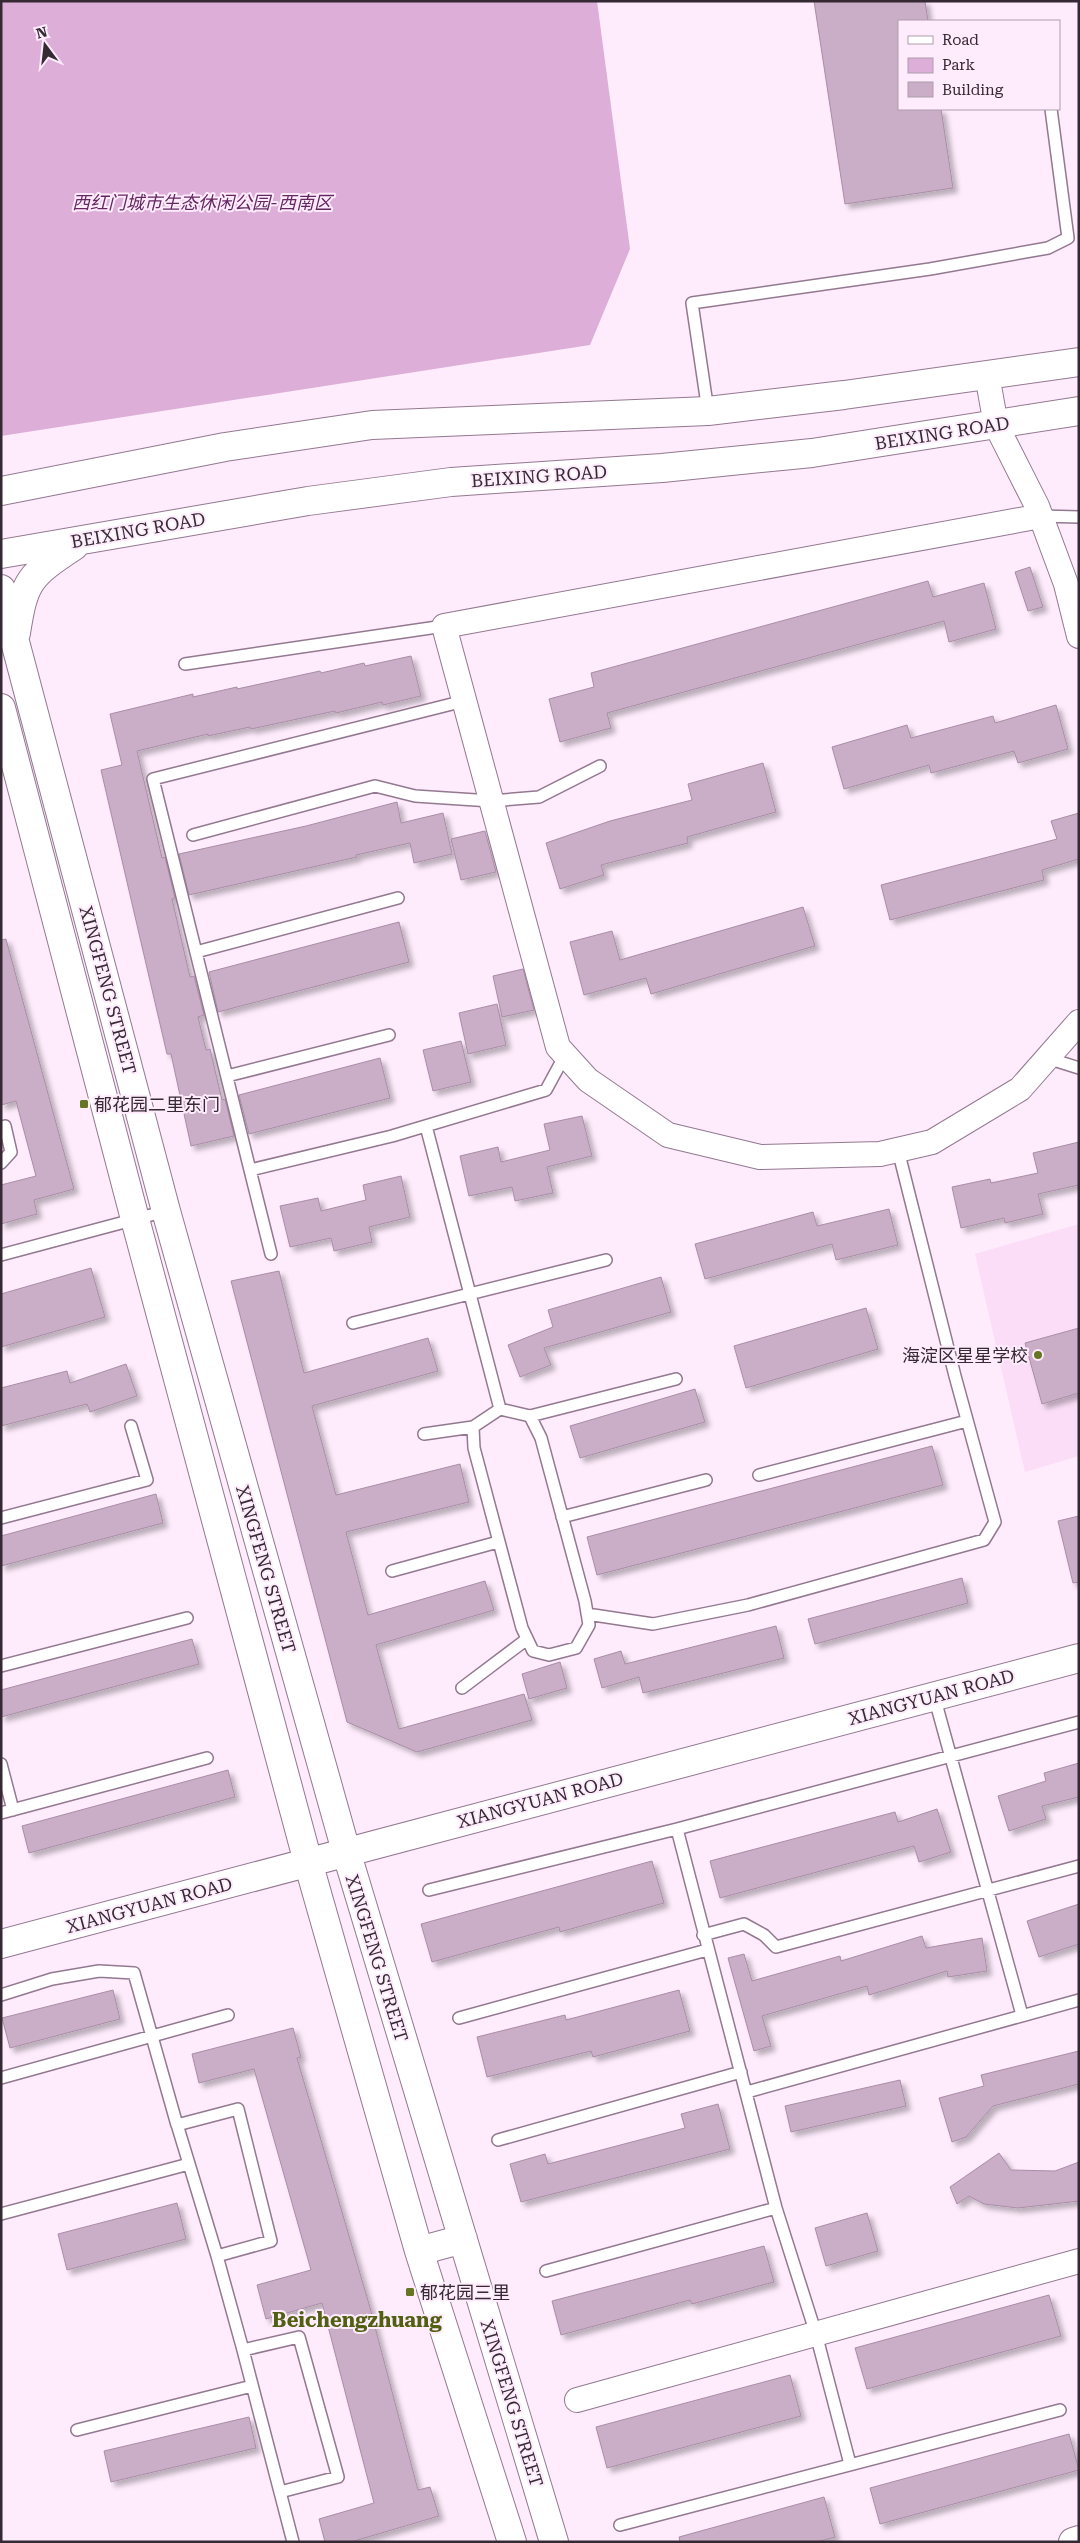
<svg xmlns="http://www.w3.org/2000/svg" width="1080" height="2543" viewBox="0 0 1080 2543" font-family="'Roboto Serif','Noto Sans SC',serif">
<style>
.built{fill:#fbddf7}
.green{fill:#ddafd8}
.building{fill:#caadc6;stroke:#a98da6;filter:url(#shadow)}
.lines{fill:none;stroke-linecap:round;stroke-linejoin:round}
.lane-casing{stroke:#937890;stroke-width:14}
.street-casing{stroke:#937890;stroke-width:26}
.secondary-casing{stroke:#937890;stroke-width:30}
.lane{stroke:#fff;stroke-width:11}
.street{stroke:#fff;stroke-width:24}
.secondary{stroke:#fff;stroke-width:28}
.poi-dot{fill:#647523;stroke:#feebfc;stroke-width:2}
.labels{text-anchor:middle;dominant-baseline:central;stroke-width:4;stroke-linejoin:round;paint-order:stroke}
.park-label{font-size:18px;font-style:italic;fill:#652661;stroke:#feebfc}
.street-label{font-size:18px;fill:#352933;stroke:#feebfc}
.poi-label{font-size:18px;fill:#352933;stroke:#feebfc;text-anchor:start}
.quarter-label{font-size:20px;font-weight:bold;fill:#505f11;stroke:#feebfc}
</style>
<defs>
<filter id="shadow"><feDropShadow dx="4.5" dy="4.5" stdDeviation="2.5" flood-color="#0004"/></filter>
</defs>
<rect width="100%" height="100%" fill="#feebfc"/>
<!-- built -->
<path class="built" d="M 1079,1224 L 1079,1456 L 1025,1472 L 975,1254 Z"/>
<!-- green -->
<path class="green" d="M 1,1 L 597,1 L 630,249 L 590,345 L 1,436 Z"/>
<!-- building -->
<path class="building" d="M 814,1 L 925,1 L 928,21 L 899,21 L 899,109 L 941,109 L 953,188 L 845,204 Z
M 1030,567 L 1043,607 L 1028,611 L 1015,572 Z
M 928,581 L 933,597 L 984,583 L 996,629 L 949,642 L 944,621 L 607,713 L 611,728 L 560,742 L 549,699 L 594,687 L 591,673 Z
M 411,656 L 421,696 L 383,705 L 382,702 L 336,713 L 335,711 L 251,729 L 250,727 L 208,736 L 208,734 L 137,751 L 162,858 L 165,857 L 175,898 L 172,899 L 190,977 L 194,976 L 204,1015 L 198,1017 L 206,1050 L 210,1049 L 222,1100 L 225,1099 L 234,1136 L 191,1146 L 171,1054 L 167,1054 L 101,770 L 122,765 L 110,714 L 193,694 L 193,697 L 237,687 L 237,689 L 320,671 L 321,673 L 364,663 L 365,666 Z
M 1056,705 L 1068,749 L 1018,763 L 1014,751 L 931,773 L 929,765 L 844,789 L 832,747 L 907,725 L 911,738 L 993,716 L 995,723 Z
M 763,763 L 776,812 L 687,837 L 688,843 L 601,865 L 604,875 L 560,889 L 546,843 L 610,821 L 692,800 L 688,784 Z
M 397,802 L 401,823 L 443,813 L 452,854 L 414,863 L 410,843 L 356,855 L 357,857 L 189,895 L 179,854 L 306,826 Z
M 1079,813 L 1079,859 L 1042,870 L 1044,880 L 890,920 L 881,885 L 1057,839 L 1051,821 Z
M 485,831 L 496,872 L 461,880 L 451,839 Z
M 803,907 L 815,946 L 651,994 L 646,978 L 584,995 L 570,942 L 612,931 L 620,960 Z
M 399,922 L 409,962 L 218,1012 L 209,972 Z
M 6,939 L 74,1189 L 34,1200 L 37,1214 L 1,1224 L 1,1185 L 36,1176 L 16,1101 L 1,1105 L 1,940 Z
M 523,969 L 534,1010 L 502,1017 L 493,976 Z
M 497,1004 L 506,1045 L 468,1054 L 459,1013 Z
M 461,1041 L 471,1082 L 433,1091 L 423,1050 Z
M 380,1058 L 390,1098 L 249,1134 L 239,1095 Z
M 582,1116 L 592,1156 L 547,1167 L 553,1193 L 515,1201 L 512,1187 L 469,1196 L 460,1156 L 498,1147 L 501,1162 L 550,1150 L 544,1124 Z
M 1079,1142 L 1079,1185 L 1038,1194 L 1043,1214 L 1005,1223 L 1004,1218 L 961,1228 L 952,1187 L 990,1179 L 991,1183 L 1038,1173 L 1033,1153 Z
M 401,1176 L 410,1217 L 369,1227 L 372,1242 L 334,1251 L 331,1238 L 290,1247 L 280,1206 L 318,1198 L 321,1211 L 366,1200 L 363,1185 Z
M 889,1209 L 898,1245 L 836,1260 L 832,1244 L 705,1279 L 695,1244 L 813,1212 L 817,1226 Z
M 91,1268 L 105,1317 L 1,1347 L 1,1294 Z
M 279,1271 L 304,1373 L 428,1338 L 438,1371 L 312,1406 L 336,1495 L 460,1464 L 469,1502 L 346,1532 L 368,1615 L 485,1581 L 494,1610 L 376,1645 L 399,1729 L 524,1694 L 532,1720 L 417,1752 L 347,1722 L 231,1281 Z
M 661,1277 L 671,1312 L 544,1348 L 551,1365 L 520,1377 L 508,1345 L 553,1327 L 548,1310 Z
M 866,1308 L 878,1349 L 746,1388 L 734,1346 Z
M 1079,1328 L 1079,1393 L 1042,1404 L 1025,1343 Z
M 126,1364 L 137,1396 L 90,1412 L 87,1404 L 1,1426 L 1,1388 L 67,1371 L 70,1383 Z
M 695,1389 L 705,1422 L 580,1458 L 570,1426 Z
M 932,1446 L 943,1485 L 597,1575 L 587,1537 Z
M 156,1494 L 163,1523 L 1,1566 L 1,1536 Z
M 1079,1516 L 1079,1582 L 1073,1583 L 1058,1521 Z
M 962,1578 L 968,1603 L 815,1644 L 808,1619 Z
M 776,1626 L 784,1658 L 643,1693 L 639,1677 L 602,1688 L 594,1659 L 621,1651 L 625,1664 Z
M 192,1639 L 199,1664 L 1,1717 L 1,1690 Z
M 560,1662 L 567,1688 L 529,1699 L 522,1674 Z
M 1079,1763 L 1079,1797 L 1042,1806 L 1046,1819 L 1009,1831 L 998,1796 L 1046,1781 L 1044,1773 Z
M 228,1770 L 235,1797 L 29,1853 L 22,1826 Z
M 937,1809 L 951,1852 L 919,1862 L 914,1846 L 720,1898 L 710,1861 L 895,1812 L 898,1822 Z
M 652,1861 L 664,1903 L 560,1932 L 559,1927 L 432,1962 L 421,1924 Z
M 1079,1904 L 1079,1944 L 1039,1957 L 1027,1921 Z
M 922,1936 L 926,1948 L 982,1938 L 987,1971 L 948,1977 L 947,1971 L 869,1995 L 867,1986 L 762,2016 L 771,2046 L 754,2051 L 728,1958 L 744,1954 L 752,1981 L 840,1956 L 841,1961 Z
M 113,1990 L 120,2019 L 10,2048 L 2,2018 Z
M 679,1990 L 690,2031 L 593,2057 L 591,2051 L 487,2077 L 477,2037 L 565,2015 L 566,2020 Z
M 293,2028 L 301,2057 L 297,2058 L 369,2304 L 418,2490 L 430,2487 L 439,2516 L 351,2542 L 325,2542 L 319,2519 L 374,2503 L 322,2303 L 266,2319 L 257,2285 L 311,2270 L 254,2069 L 199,2083 L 192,2054 Z
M 1079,2051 L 1079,2084 L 993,2106 L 966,2137 L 952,2142 L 939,2098 L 984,2086 L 981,2075 Z
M 900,2080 L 906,2106 L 791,2132 L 785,2106 Z
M 718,2104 L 730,2149 L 521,2202 L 510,2164 L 545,2154 L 548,2164 L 685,2128 L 681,2114 Z
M 999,2153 L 1011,2170 L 1055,2171 L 1079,2162 L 1079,2201 L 1018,2208 L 984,2204 L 969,2196 L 957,2204 L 950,2187 Z
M 177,2203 L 186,2239 L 67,2270 L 58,2234 Z
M 867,2213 L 878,2251 L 826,2266 L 815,2228 Z
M 764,2246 L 774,2282 L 692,2304 L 690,2300 L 561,2335 L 552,2301 Z
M 1049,2295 L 1061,2336 L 867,2389 L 855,2348 Z
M 790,2375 L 801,2416 L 607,2468 L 596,2427 Z
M 249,2417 L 256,2448 L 111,2482 L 104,2451 Z
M 1069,2434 L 1079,2470 L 880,2524 L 870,2488 Z
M 824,2497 L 835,2537 L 817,2542 L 680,2542 L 679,2537 Z"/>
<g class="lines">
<!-- lane casing -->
<g class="lane-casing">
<path id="lane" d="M 708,411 L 692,303 L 930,269 L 1048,248 L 1068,238 L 1051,109
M 1041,516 L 1079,517
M 185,664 L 444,626
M 464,701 L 153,779 L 250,1170 L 392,1136 L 546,1090 L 565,1055
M 193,835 L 375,786 L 415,796 L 491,801 L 539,797 L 600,766
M 196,952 L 398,898
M 1047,1058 L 1079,1068
M 227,1076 L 389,1035
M 426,1126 L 500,1409 L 530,1416 L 541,1438 L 585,1601 L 589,1625 L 576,1648 L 549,1655 L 533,1651 L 522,1628 L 474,1448 L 473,1427 L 500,1409
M 1,1163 L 11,1152 L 5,1126
M 250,1170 L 271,1254
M 1,1255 L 166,1211
M 353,1323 L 606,1260
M 530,1416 L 676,1379
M 424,1434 L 473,1427
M 759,1475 L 967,1421
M 562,1517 L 706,1480
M 1,1518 L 147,1480 L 131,1426
M 392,1571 L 498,1542
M 587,1614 L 653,1624 L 748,1605 L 984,1540 L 995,1522 L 955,1376 L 898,1150
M 1,1666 L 187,1618
M 462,1688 L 527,1639
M 934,1696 L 1022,2015
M 1,1764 L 13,1810
M 1,1813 L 207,1758
M 677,1829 L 776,2208
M 429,1890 L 677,1829 L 1079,1722
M 703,1935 L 744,1924 L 764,1935 L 776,1947 L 1079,1866
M 1,1995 L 52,1979 L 99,1971 L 134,1973 L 177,2125 L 238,2109 L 271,2241 L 217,2256 L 243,2350 L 299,2337 L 338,2477 L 280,2492 L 293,2542
M 459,2018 L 707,1950
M 1,2078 L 228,2015
M 747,2092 L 1079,2000
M 176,2121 L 217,2256
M 498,2140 L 741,2072
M 1,2214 L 189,2164
M 546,2271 L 776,2208 L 816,2334 L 850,2464
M 243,2350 L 280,2492
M 77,2430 L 252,2386
M 620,2525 L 1060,2410"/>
</g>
<!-- street casing -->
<g class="street-casing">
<path id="street" d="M 987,375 L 996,425 L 1037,506 L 1066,584 L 1079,636
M 1041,516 L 444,626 L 558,1047 L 588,1080 L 668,1135 L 760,1157 L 880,1154 L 932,1142 L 1020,1089 L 1079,1022
M 577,2400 L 1079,2261"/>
</g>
<!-- secondary casing -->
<g class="secondary-casing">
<path id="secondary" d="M 1,491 L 225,447 L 372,425 L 708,411 L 844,395 L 1079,362
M 1,554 L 308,501 L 451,482 L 662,468 L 812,453 L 1079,411
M 1,589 L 166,1211 L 346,1851 L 554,2542
M 16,633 C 24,580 30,575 74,546
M 1,708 L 135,1219 L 308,1862 L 419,2251 L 512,2542
M 1,1944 L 1079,1658
M 419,2251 L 463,2239
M 1073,2542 L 1079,2540"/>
</g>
<!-- lane -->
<use href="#lane" class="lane"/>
<!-- street -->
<use href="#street" class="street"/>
<!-- secondary -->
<use href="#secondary" class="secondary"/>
</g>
<!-- markers -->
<g class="poi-dot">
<rect x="79" y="1099" width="10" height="10" rx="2.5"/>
<circle cx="1038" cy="1355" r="5"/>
<rect x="405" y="2287" width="10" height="10" rx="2.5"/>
</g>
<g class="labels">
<!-- park labels -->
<g class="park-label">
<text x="202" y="202">西红门城市生态休闲公园-西南区</text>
</g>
<!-- street labels -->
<g class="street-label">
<text transform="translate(942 433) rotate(-9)">BEIXING ROAD</text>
<text transform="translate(539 476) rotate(-4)">BEIXING ROAD</text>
<text transform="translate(138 530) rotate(-10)">BEIXING ROAD</text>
<text transform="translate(108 990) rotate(75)">XINGFENG STREET</text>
<text transform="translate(266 1569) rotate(74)">XINGFENG STREET</text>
<text transform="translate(931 1697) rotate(-15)">XIANGYUAN ROAD</text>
<text transform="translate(540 1800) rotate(-15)">XIANGYUAN ROAD</text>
<text transform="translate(149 1905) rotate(-15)">XIANGYUAN ROAD</text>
<text transform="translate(377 1958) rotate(73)">XINGFENG STREET</text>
<text transform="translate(512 2403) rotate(73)">XINGFENG STREET</text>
</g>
<!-- poi labels -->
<g class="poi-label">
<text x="94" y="1104">郁花园二里东门</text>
<text x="1028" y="1355" text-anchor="end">海淀区星星学校</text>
<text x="420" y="2292">郁花园三里</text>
</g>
<!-- quarter labels -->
<g class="quarter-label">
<text x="357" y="2320">Beichengzhuang</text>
</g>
</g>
<!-- border -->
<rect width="1080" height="2543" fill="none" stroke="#352933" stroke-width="5"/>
<!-- legend -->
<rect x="898" y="20" width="162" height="90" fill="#feebfc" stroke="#ae9dac"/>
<rect x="908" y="36" width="25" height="8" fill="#ffffff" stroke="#ae9dac"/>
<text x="942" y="45" font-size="15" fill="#352933">Road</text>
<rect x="908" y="58" width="25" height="15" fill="#ddafd8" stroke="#ae9dac"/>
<text x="942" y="70" font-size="15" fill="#352933">Park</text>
<rect x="908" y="82" width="25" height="15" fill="#caadc6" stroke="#ae9dac"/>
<text x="942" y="95" font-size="15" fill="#352933">Building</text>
<!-- north arrow -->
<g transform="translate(45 45) rotate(345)" stroke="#feebfc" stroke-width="4" paint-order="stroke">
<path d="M0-4L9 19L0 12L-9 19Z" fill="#352933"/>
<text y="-8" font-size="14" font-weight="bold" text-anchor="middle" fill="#352933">N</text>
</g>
</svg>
